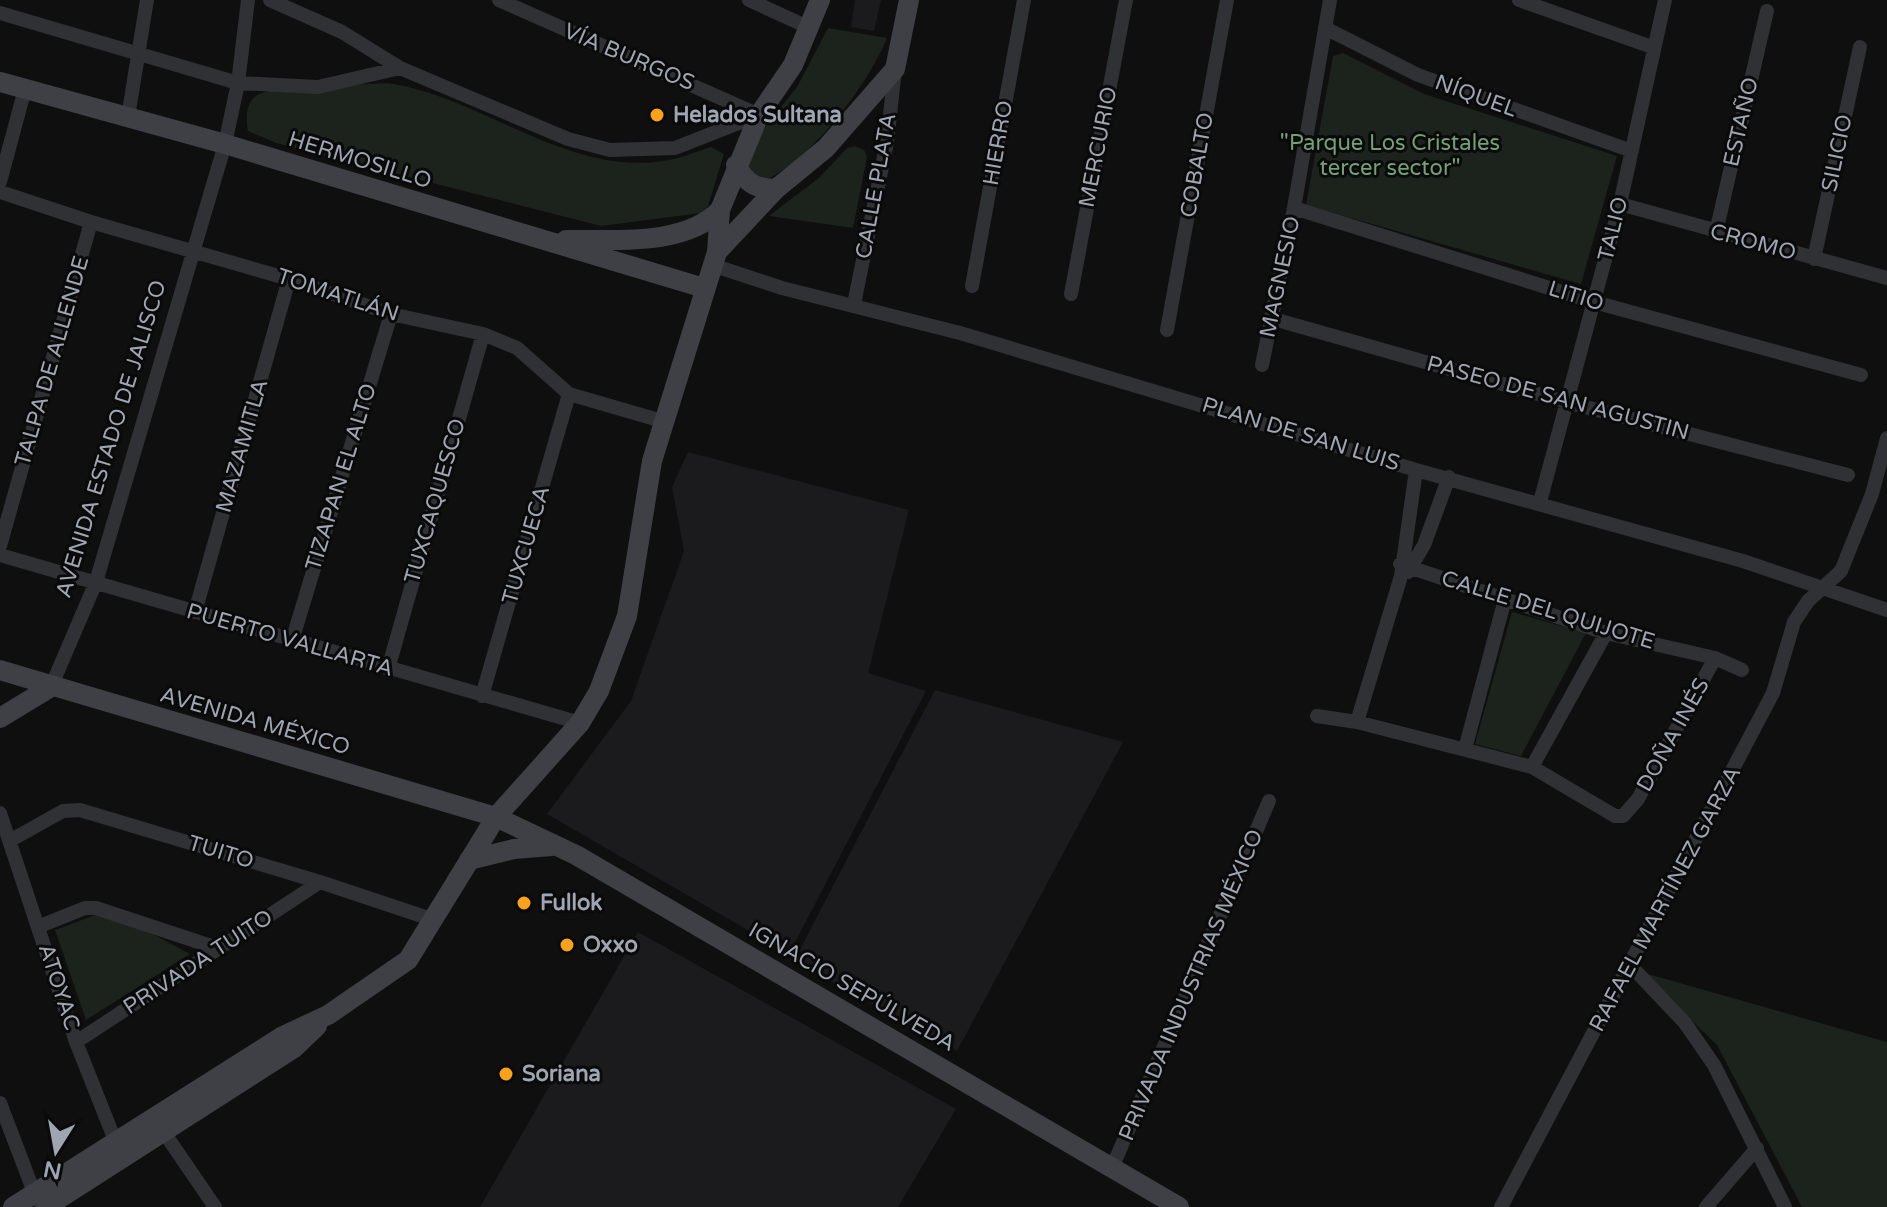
<svg xmlns="http://www.w3.org/2000/svg" width="1887" height="1207" viewBox="0 0 1887 1207" font-family="'Varela Round',sans-serif">
<style>
.built{fill:#1b1b1d}
.green{fill:#1b231c}
.lines{fill:none;stroke-linecap:round;stroke-linejoin:round}
.street{stroke:#303135;stroke-width:14}
.secondary{stroke:#3e4045;stroke-width:20}
.poi-dot{fill:#faa11d;stroke:#0a0a0b;stroke-width:3}
.labels{text-anchor:middle;dominant-baseline:central;stroke-width:6;stroke-linejoin:round;paint-order:stroke}
.street-label{font-size:22px;fill:#9fa6b2;stroke:#0a0a0b}
.poi-label{font-size:22px;font-weight:bold;fill:#9fa6b2;stroke:#0a0a0b;text-anchor:start}
.park-label{font-size:22px;fill:#759f75;stroke:#0a0a0b}
</style>
<rect width="100%" height="100%" fill="#0f0f10"/>
<!-- built -->
<path class="built" d="M 855,0 L 881,0 L 874,31 L 851,27 Z
M 688,452 L 909,510 L 868,673 L 926,691 L 789,954 L 547,814 L 631,701 L 684,551 L 672,487 Z
M 935,690 L 1123,742 L 957,1051 L 794,961 Z
M 638,932 L 956,1109 L 898,1207 L 480,1207 Z"/>
<!-- green -->
<path class="green" d="M 828,28 L 887,38 C 868,85 809,164 759,183 L 747,169 L 764,128 L 797,87 Z
M 1343,53 L 1424,94 L 1617,156 L 1581,284 L 1306,205 L 1333,56 Z
M 387,83 C 481,96 565,176 663,161 C 679,159 695,152 711,147 L 724,154 L 708,206 L 701,213 L 601,226 L 276,143 L 248,131 C 246,119 245,104 256,96 C 270,85 364,85 387,83 Z
M 855,146 L 864,150 L 867,157 L 853,228 L 769,216 L 820,177 L 847,148 Z
M 1512,612 L 1586,633 L 1521,756 L 1475,744 Z
M 95,915 L 132,923 L 190,954 L 86,1020 L 55,930 Z
M 1641,972 L 1887,1042 L 1887,1207 L 1802,1207 L 1717,1045 Z"/>
<g class="lines">
<!-- street -->
<path class="street" d="M 270,0 L 342,32 L 400,68 L 568,139 L 610,150 L 675,148 L 759,115
M 499,0 L 759,115
M 749,0 L 810,28
M 1519,0 L 1652,47
M 0,13 L 238,83 L 318,87 L 400,68
M 1325,28 L 1418,75 L 1632,151
M 128,117 L 147,0
M 0,182 L 25,89
M 0,192 L 91,222 L 289,279 L 391,314 L 483,334 L 517,348 L 569,394 L 662,421
M 1620,204 L 1887,278
M 1294,208 L 1594,302 L 1861,375
M 1716,232 L 1767,11
M 1814,259 L 1860,47
M 712,265 L 782,288 L 960,333 L 1416,470 L 1743,561 L 1887,610
M 972,286 L 1024,0
M 1071,294 L 1126,0
M 854,304 L 887,142 L 895,69
M 1270,318 L 1566,402 L 1848,475
M 1167,330 L 1227,0
M 1262,365 L 1294,208 L 1330,0
M 1540,502 L 1620,204 L 1665,0
M 0,546 L 91,222
M 0,555 L 580,723
M 1400,564 L 1606,633 L 1715,658 L 1742,670
M 1408,572 L 1424,545 L 1449,477
M 195,612 L 289,279
M 292,641 L 391,314
M 388,669 L 483,334
M 51,687 L 96,582 L 225,144 L 238,83 L 248,0
M 482,696 L 569,394
M 1317,716 L 1357,722 L 1532,767 L 1615,816 L 1623,816 L 1638,799 L 1715,658
M 1357,722 L 1401,576 L 1416,470
M 1465,749 L 1505,599
M 1532,767 L 1606,633
M 0,813 L 76,1042 L 118,1148
M 11,840 L 63,811 L 80,810 L 320,882 L 434,920
M 40,926 L 85,908 L 96,908 L 220,949
M 1631,966 L 1685,1023 L 1714,1065 L 1785,1207
M 76,1042 L 320,882
M 0,1103 L 37,1200
M 159,1125 L 215,1207
M 1112,1168 L 1269,801
M 1501,1207 L 1773,693 L 1794,622 L 1808,601 L 1841,571 L 1872,494 L 1887,438
M 1706,1207 L 1757,1148"/>
<!-- secondary -->
<path class="secondary" d="M 0,82 L 225,144 L 704,288
M 736,165 C 746,183 755,189 776,189
M 566,240 C 613,239 684,247 720,210
M 717,252 L 776,189 L 826,148 L 895,69 L 909,0
M 0,670 L 496,817 L 576,855 L 1179,1207
M 0,718 L 51,687
M 469,860 L 514,849 L 552,846
M 13,1207 L 283,1036 L 328,1015 L 408,960 L 496,817 L 580,723 L 599,691 L 627,616 L 652,461 L 717,252 L 720,210 L 759,115 L 793,65 L 820,0
M 46,1207 L 294,1048 L 317,1026"/>
</g>
<!-- markers -->
<g class="poi-dot">
<circle cx="657" cy="115" r="8"/>
<circle cx="524" cy="903" r="8"/>
<circle cx="567" cy="945" r="8"/>
<circle cx="506" cy="1074" r="8"/>
</g>
<g class="labels">
<!-- street labels -->
<g class="street-label">
<text transform="translate(629 57) rotate(23)">VÍA BURGOS</text>
<text transform="translate(1476 96) rotate(20)">NÍQUEL</text>
<text transform="translate(1741 122) rotate(-77)">ESTAÑO</text>
<text transform="translate(998 143) rotate(-80)">HIERRO</text>
<text transform="translate(1098 147) rotate(-79)">MERCURIO</text>
<text transform="translate(1837 153) rotate(-78)">SILICIO</text>
<text transform="translate(360 160) rotate(17)">HERMOSILLO</text>
<text transform="translate(1197 165) rotate(-80)">COBALTO</text>
<text transform="translate(876 186) rotate(-80)">CALLE PLATA</text>
<text transform="translate(1613 229) rotate(-76)">TALIO</text>
<text transform="translate(1753 242) rotate(15)">CROMO</text>
<text transform="translate(1280 277) rotate(-78)">MAGNESIO</text>
<text transform="translate(338 295) rotate(18)">TOMATLÁN</text>
<text transform="translate(1576 296) rotate(17)">LITIO</text>
<text transform="translate(52 361) rotate(-74)">TALPA DE ALLENDE</text>
<text transform="translate(1558 398) rotate(15)">PASEO DE SAN AGUSTIN</text>
<text transform="translate(1301 434) rotate(17)">PLAN DE SAN LUIS</text>
<text transform="translate(111 439) rotate(-73)">AVENIDA ESTADO DE JALISCO</text>
<text transform="translate(242 446) rotate(-74)">MAZAMITLA</text>
<text transform="translate(341 477) rotate(-73)">TIZAPAN EL ALTO</text>
<text transform="translate(435 501) rotate(-74)">TUXCAQUESCO</text>
<text transform="translate(526 545) rotate(-74)">TUXCUECA</text>
<text transform="translate(1548 610) rotate(17)">CALLE DEL QUIJOTE</text>
<text transform="translate(290 640) rotate(16)">PUERTO VALLARTA</text>
<text transform="translate(255 721) rotate(16)">AVENIDA MÉXICO</text>
<text transform="translate(1673 735) rotate(-61)">DOÑA INÉS</text>
<text transform="translate(221 852) rotate(17)">TUITO</text>
<text transform="translate(1665 899) rotate(-62)">RAFAEL MARTÍNEZ GARZA</text>
<text transform="translate(198 962) rotate(-33)">PRIVADA TUITO</text>
<text transform="translate(1191 985) rotate(-67)">PRIVADA INDUSTRIAS MÉXICO</text>
<text transform="translate(59 987) rotate(72)">ATOYAC</text>
<text transform="translate(852 987) rotate(30)">IGNACIO SEPÚLVEDA</text>
</g>
<!-- poi labels -->
<g class="poi-label">
<text x="673" y="115">Helados Sultana</text>
<text x="540" y="903">Fullok</text>
<text x="583" y="945">Oxxo</text>
<text x="522" y="1074">Soriana</text>
</g>
<!-- park labels -->
<g class="park-label">
<text x="1390" y="143">"Parque Los Cristales<tspan x="1390" dy="25">tercer sector"</tspan></text>
</g>
</g>
<!-- north arrow -->
<g transform="translate(56 1151) rotate(191)" stroke="#0a0a0b" stroke-width="6" paint-order="stroke">
<path d="M0-6L14 30L0 20L-14 30Z" fill="#9fa6b2"/>
<text y="-12" font-size="22" font-weight="bold" text-anchor="middle" fill="#9fa6b2">N</text>
</g>
</svg>
